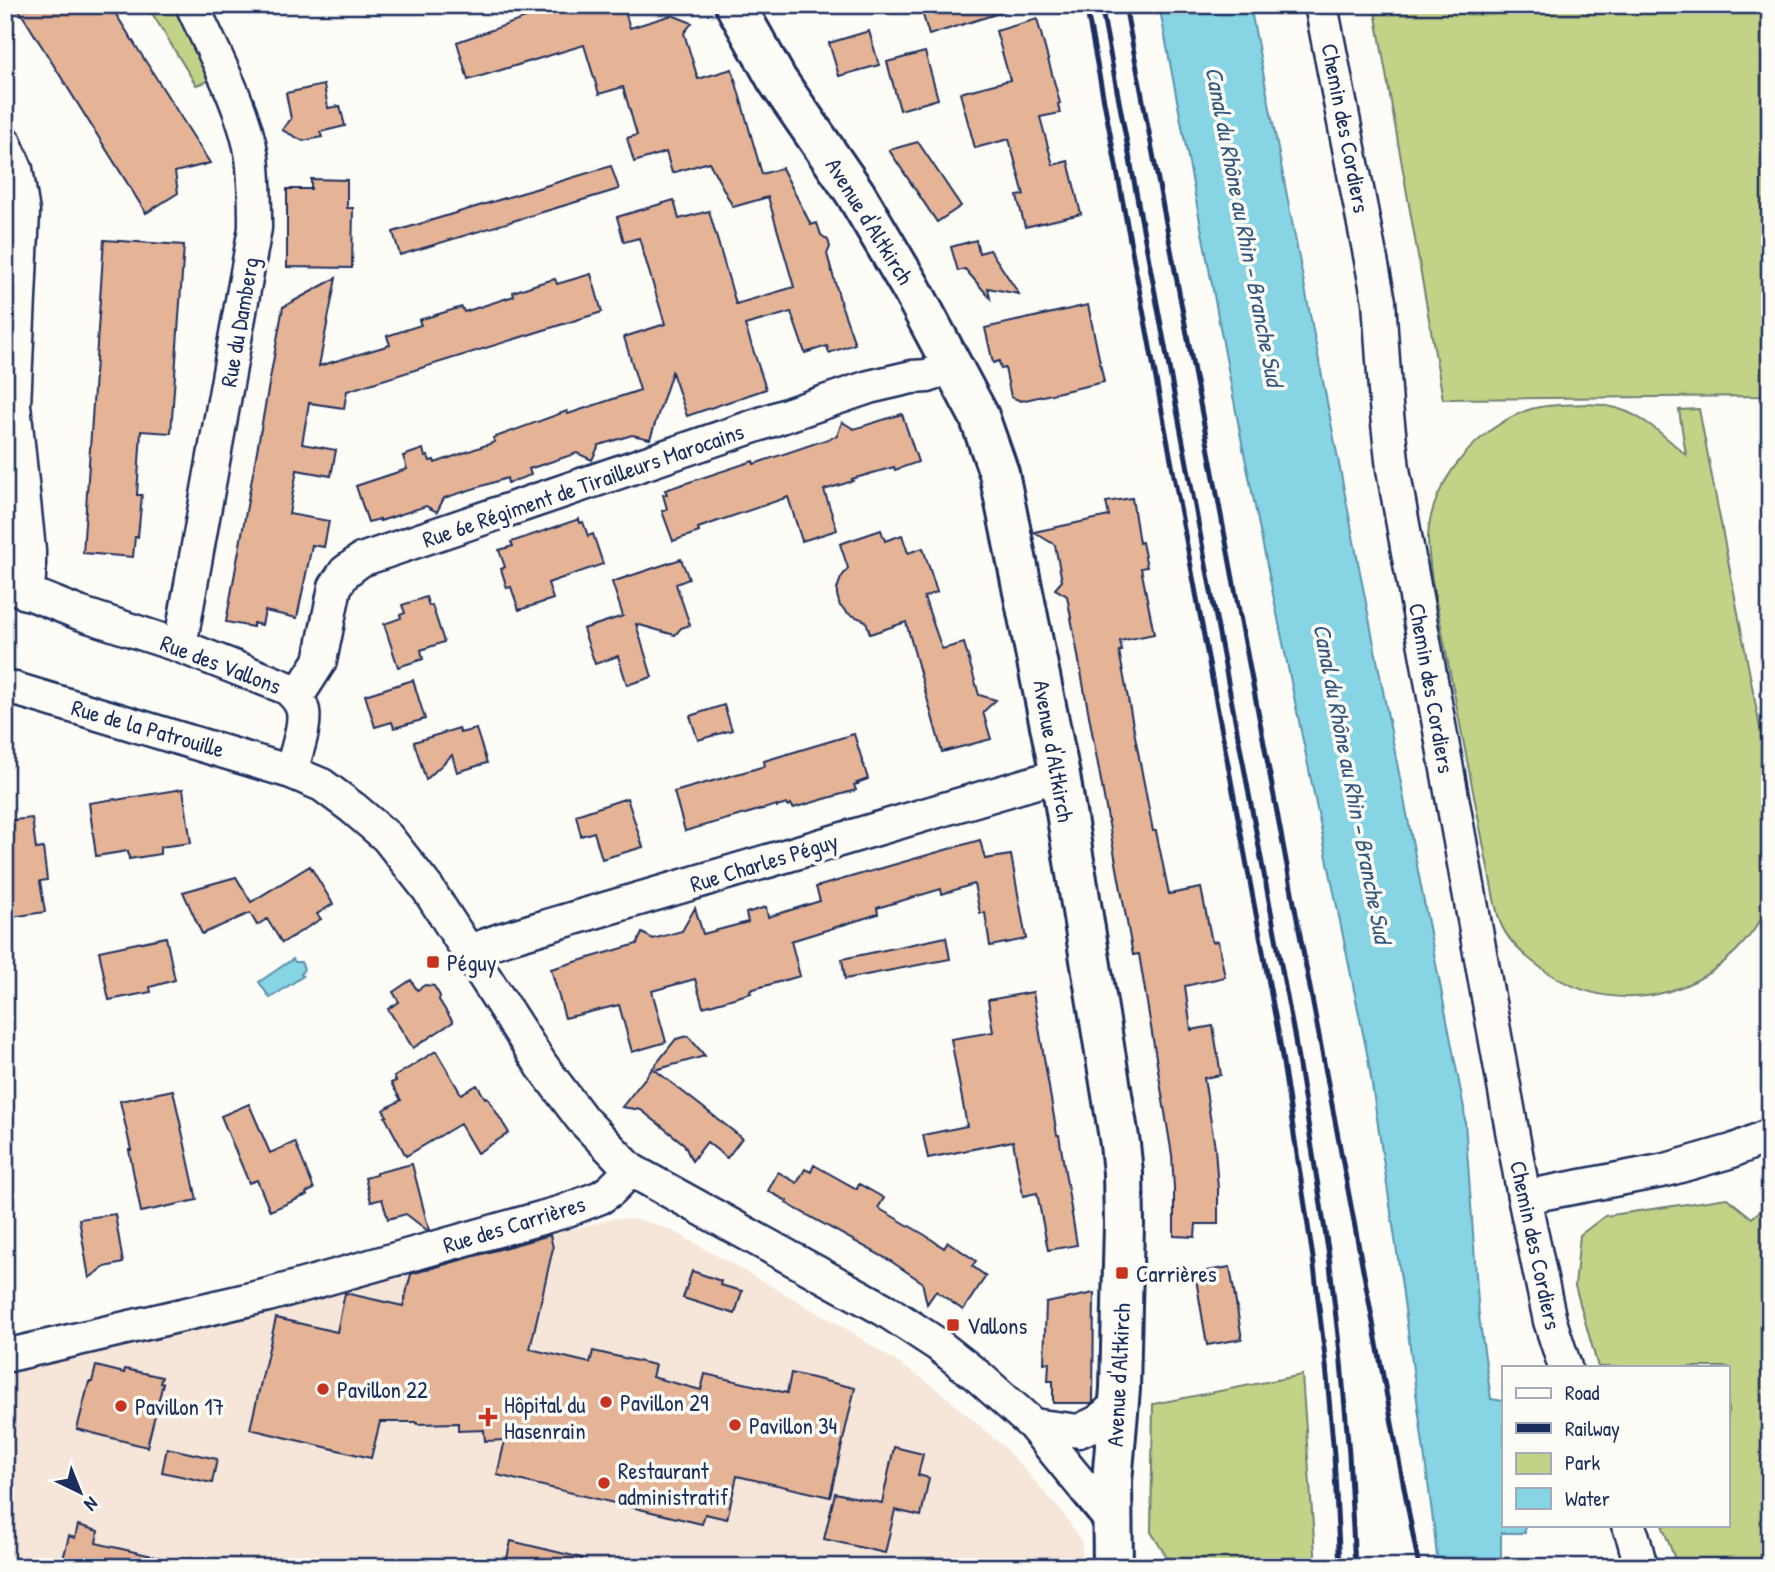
<svg xmlns="http://www.w3.org/2000/svg" width="1775" height="1572" viewBox="0 0 1775 1572" font-family="'Patrick Hand',sans-serif">
<style>
.built{fill:#f6e6da}
.green{fill:#c2d387;stroke:#6e8172;stroke-width:2}
.water{fill:#86d4e4;stroke:#5b92ae;stroke-width:2}
.building{fill:#e5b496;stroke:#1b2f5e;stroke-width:2}
.lines{fill:none;stroke-linecap:round;stroke-linejoin:round}
.minor-casing{stroke:#1b2f5e;stroke-width:37}
.major-casing{stroke:#1b2f5e;stroke-width:44}
.minor{stroke:#fdfcf7;stroke-width:32}
.major{stroke:#fdfcf7;stroke-width:38}
.rail{stroke:#1b2f5e;stroke-width:5}
.poi-dot{fill:#c8321e;stroke:#fdfcf7;stroke-width:2.5}
.labels{text-anchor:middle;dominant-baseline:central;stroke-width:7;stroke-linejoin:round;paint-order:stroke}
.street-label{font-size:23px;fill:#1b2f5e;stroke:#fdfcf7}
.poi-label{font-size:23px;fill:#1b2f5e;stroke:#fdfcf7;text-anchor:start}
.water-label{font-size:24px;font-style:italic;fill:#365880;stroke:#fdfcf7}
</style>
<rect width="100%" height="100%" fill="#fdfcf7"/>
<filter id="ink" filterUnits="userSpaceOnUse"><feTurbulence type="fractalNoise" baseFrequency=".0143" numOctaves="2"/><feDisplacementMap in="SourceGraphic" scale="14" xChannelSelector="R" yChannelSelector="G"/><feConvolveMatrix kernelMatrix="1 2 1 2 8 2 1 2 1" color-interpolation-filters="sRGB"/></filter>
<g filter="url(#ink)">
<!-- built -->
<path class="built" d="M 616,1218 L 645,1221 L 675,1232 L 845,1328 L 935,1387 L 1005,1448 L 1063,1513 L 1082,1542 L 1083,1567 L 5,1567 L 5,1372 Z"/>
<!-- green -->
<path class="green" d="M 147,5 L 185,5 L 216,79 L 196,85 Z
M 1374,5 L 1770,5 L 1770,396 L 1443,399 Z
M 1585,404 C 1592,405 1600,404 1607,406 C 1639,411 1663,435 1686,455 L 1679,410 L 1699,409 L 1770,780 L 1770,925 L 1766,911 C 1722,992 1623,1025 1544,970 C 1528,959 1509,943 1501,924 C 1498,918 1497,910 1495,904 L 1432,580 C 1430,566 1428,551 1428,537 C 1430,482 1480,425 1531,409 C 1548,404 1568,405 1585,404 Z
M 1727,1198 L 1752,1218 L 1770,1202 L 1770,1567 L 1678,1567 L 1662,1525 L 1728,1525 L 1728,1367 L 1598,1367 L 1575,1286 L 1580,1235 L 1605,1216 Z
M 1302,1375 L 1316,1567 L 1173,1567 L 1151,1532 L 1153,1404 Z"/>
<!-- water -->
<path class="water" d="M 1159,5 L 1250,5 L 1464,1108 L 1479,1316 L 1491,1399 L 1504,1401 L 1504,1525 L 1525,1525 L 1525,1533 L 1501,1533 L 1501,1567 L 1438,1567 L 1434,1528 L 1401,1279 L 1368,1058 L 1242,443 Z
M 293,959 L 295,962 L 301,962 L 304,969 L 301,974 L 303,976 L 270,998 L 259,982 Z"/>
<!-- building -->
<path class="building" d="M 16,5 L 110,5 L 210,163 L 175,172 L 178,193 L 146,213 Z
M 563,5 L 623,5 L 630,28 L 672,15 L 692,23 L 684,33 L 698,79 L 732,69 L 762,174 L 782,168 L 811,225 L 817,223 L 821,235 L 828,240 L 830,247 L 827,254 L 842,307 L 855,344 L 829,353 L 827,346 L 805,353 L 791,312 L 745,325 L 766,389 L 687,416 L 672,372 L 650,439 L 632,435 L 599,445 L 592,460 L 577,453 L 529,469 L 531,475 L 508,483 L 507,478 L 444,498 L 437,512 L 426,506 L 380,521 L 380,519 L 368,522 L 356,486 L 407,469 L 403,456 L 423,449 L 425,457 L 428,456 L 430,461 L 434,460 L 435,463 L 495,442 L 493,438 L 567,411 L 568,414 L 640,390 L 624,337 L 665,324 L 639,238 L 624,242 L 617,217 L 674,200 L 679,219 L 709,211 L 736,304 L 794,287 L 768,197 L 733,207 L 709,162 L 672,173 L 666,152 L 634,162 L 627,138 L 637,135 L 623,87 L 599,94 L 584,45 L 468,80 L 457,42 Z
M 944,5 L 1008,5 L 1009,10 L 929,35 L 922,12 Z
M 1037,19 L 1060,103 L 1058,104 L 1060,113 L 1040,117 L 1053,165 L 1068,161 L 1081,214 L 1025,227 L 1017,196 L 1024,195 L 1009,139 L 975,148 L 960,93 L 1010,80 L 996,31 Z
M 869,31 L 879,65 L 839,76 L 829,43 Z
M 925,52 L 938,99 L 900,110 L 887,62 Z
M 324,85 L 328,108 L 340,106 L 345,126 L 320,132 L 322,137 L 303,141 L 282,130 L 291,119 L 286,93 Z
M 918,142 L 961,206 L 937,222 L 889,150 Z
M 611,166 L 619,189 L 400,255 L 393,232 Z
M 311,179 L 347,180 L 347,208 L 353,208 L 352,268 L 287,267 L 287,189 L 311,189 Z
M 104,240 L 184,245 L 171,433 L 141,431 L 137,495 L 142,495 L 138,537 L 135,537 L 133,557 L 83,553 Z
M 976,240 L 979,253 L 990,250 L 1019,294 L 988,288 L 990,298 L 965,269 L 958,271 L 951,247 Z
M 591,274 L 602,312 L 347,391 L 344,408 L 309,403 L 302,444 L 336,450 L 331,476 L 297,470 L 289,514 L 329,521 L 324,547 L 312,545 L 297,618 L 265,611 L 262,625 L 253,623 L 253,627 L 226,622 L 283,307 L 336,278 L 319,366 L 390,345 L 387,336 L 421,325 L 419,320 L 462,307 L 464,312 L 514,296 L 513,292 L 540,283 L 555,279 L 557,284 Z
M 1088,305 L 1104,382 L 1021,401 L 1011,397 L 1005,368 L 1001,369 L 999,361 L 993,363 L 985,328 Z
M 902,414 L 918,462 L 895,470 L 894,467 L 852,479 L 853,481 L 824,490 L 837,530 L 802,541 L 788,497 L 698,528 L 699,532 L 673,541 L 662,511 L 667,509 L 663,495 L 667,494 L 665,490 L 753,461 L 754,464 L 837,436 L 842,422 L 854,429 Z
M 1132,498 L 1139,543 L 1142,542 L 1147,567 L 1141,568 L 1154,634 L 1120,641 L 1122,651 L 1119,651 L 1153,831 L 1156,831 L 1169,894 L 1201,888 L 1212,942 L 1218,941 L 1225,977 L 1185,986 L 1191,1030 L 1213,1026 L 1221,1075 L 1204,1078 L 1215,1148 L 1218,1189 L 1218,1224 L 1196,1224 L 1195,1237 L 1174,1236 L 1174,1188 L 1172,1155 L 1139,954 L 1133,955 L 1067,596 L 1055,589 L 1062,581 L 1055,545 L 1034,532 L 1109,516 L 1106,502 Z
M 579,519 L 580,523 L 583,522 L 588,536 L 593,534 L 603,564 L 548,583 L 553,599 L 519,610 L 511,587 L 507,588 L 501,569 L 505,567 L 499,550 L 513,546 L 511,542 Z
M 881,530 L 885,541 L 902,535 L 908,553 L 923,548 L 937,592 L 924,597 L 942,649 L 964,643 L 979,695 L 996,700 L 983,712 L 991,739 L 942,752 L 906,622 L 870,634 L 866,621 L 849,614 L 840,606 L 837,595 L 837,589 L 841,578 L 848,568 L 840,544 Z
M 681,559 L 689,579 L 676,584 L 690,625 L 681,628 L 675,635 L 636,624 L 652,677 L 627,685 L 618,656 L 595,664 L 583,629 L 623,616 L 612,582 Z
M 426,597 L 429,606 L 432,605 L 444,642 L 421,650 L 423,659 L 398,667 L 384,624 L 401,618 L 400,615 L 405,613 L 402,605 Z
M 413,680 L 425,719 L 394,728 L 392,722 L 375,727 L 365,695 Z
M 724,705 L 732,730 L 698,740 L 690,716 Z
M 459,728 L 460,733 L 476,729 L 487,763 L 457,772 L 452,755 L 426,780 L 414,742 Z
M 854,734 L 868,779 L 857,783 L 858,784 L 854,785 L 856,790 L 793,808 L 791,804 L 788,806 L 787,804 L 777,807 L 777,805 L 685,831 L 674,792 L 765,766 L 764,761 Z
M 183,789 L 191,843 L 160,847 L 160,854 L 129,859 L 128,851 L 96,856 L 89,803 L 115,799 L 116,800 Z
M 627,798 L 643,847 L 602,859 L 594,832 L 581,836 L 576,815 Z
M 32,818 L 36,849 L 43,848 L 47,880 L 40,881 L 45,912 L 5,918 L 5,821 Z
M 980,840 L 985,859 L 1011,855 L 1026,939 L 990,946 L 985,913 L 980,913 L 974,884 L 942,894 L 941,889 L 877,908 L 878,914 L 791,941 L 800,976 L 750,990 L 751,993 L 703,1007 L 695,979 L 652,991 L 666,1042 L 632,1052 L 619,1005 L 565,1018 L 551,969 L 637,944 L 642,933 L 653,939 L 682,931 L 695,908 L 703,934 L 748,922 L 746,913 L 766,907 L 768,917 L 820,901 L 816,887 Z
M 310,866 L 333,904 L 317,914 L 321,919 L 282,943 L 267,919 L 257,925 L 250,913 L 202,934 L 183,892 L 236,877 L 251,902 Z
M 166,937 L 175,980 L 150,987 L 151,992 L 109,1000 L 99,951 Z
M 946,937 L 950,959 L 845,979 L 842,959 Z
M 411,980 L 417,990 L 425,985 L 434,986 L 440,996 L 439,1000 L 453,1022 L 413,1048 L 388,1009 L 399,1002 L 393,992 Z
M 1033,992 L 1057,1135 L 1059,1135 L 1077,1245 L 1048,1250 L 1037,1193 L 1023,1196 L 1013,1141 L 928,1158 L 923,1135 L 967,1126 L 951,1039 L 993,1032 L 988,1000 Z
M 688,1036 L 705,1056 L 655,1070 L 742,1138 L 727,1158 L 707,1142 L 692,1161 L 684,1144 L 641,1110 L 622,1107 L 676,1039 Z
M 436,1051 L 461,1094 L 477,1085 L 485,1098 L 487,1097 L 509,1133 L 477,1153 L 460,1124 L 406,1156 L 385,1117 L 387,1116 L 383,1110 L 401,1100 L 391,1083 L 396,1081 L 394,1077 Z
M 173,1090 L 197,1200 L 141,1212 L 129,1150 L 131,1150 L 120,1101 Z
M 249,1104 L 270,1153 L 295,1142 L 314,1189 L 306,1193 L 307,1195 L 270,1211 L 257,1180 L 249,1183 L 221,1116 Z
M 412,1164 L 429,1230 L 428,1231 L 406,1214 L 388,1219 L 382,1199 L 371,1202 L 365,1178 L 376,1175 L 376,1173 Z
M 814,1165 L 857,1189 L 859,1184 L 884,1198 L 878,1208 L 925,1235 L 944,1248 L 948,1242 L 976,1261 L 972,1266 L 986,1276 L 963,1310 L 936,1291 L 927,1304 L 922,1282 L 889,1260 L 798,1210 L 786,1203 L 787,1201 L 768,1191 L 778,1172 L 797,1183 L 805,1169 L 811,1172 Z
M 115,1214 L 123,1263 L 105,1267 L 89,1278 L 79,1219 Z
M 550,1235 L 553,1248 L 530,1349 L 590,1363 L 593,1351 L 655,1365 L 652,1377 L 701,1390 L 705,1374 L 787,1393 L 791,1373 L 855,1388 L 830,1497 L 737,1476 L 727,1519 L 705,1514 L 702,1524 L 497,1475 L 505,1440 L 485,1441 L 484,1430 L 458,1431 L 458,1423 L 417,1424 L 417,1422 L 380,1422 L 371,1458 L 250,1429 L 276,1318 L 337,1332 L 345,1293 L 403,1306 L 411,1274 Z
M 1230,1267 L 1242,1339 L 1207,1345 L 1195,1273 Z
M 692,1271 L 721,1281 L 720,1285 L 742,1291 L 735,1314 L 683,1298 Z
M 1094,1293 L 1093,1402 L 1091,1403 L 1053,1403 L 1053,1381 L 1048,1381 L 1049,1362 L 1044,1363 L 1046,1303 Z
M 96,1366 L 124,1373 L 125,1369 L 162,1377 L 160,1383 L 163,1383 L 147,1447 L 77,1429 L 89,1382 L 92,1382 Z
M 894,1447 L 923,1454 L 918,1475 L 929,1478 L 921,1516 L 895,1510 L 885,1553 L 824,1539 L 835,1493 L 882,1503 Z
M 167,1448 L 217,1459 L 212,1483 L 162,1472 Z
M 78,1525 L 98,1531 L 96,1543 L 161,1558 L 160,1567 L 61,1567 L 69,1536 L 75,1538 Z
M 511,1541 L 582,1558 L 581,1567 L 505,1567 Z"/>
<g class="lines">
<!-- minor casing -->
<g class="minor-casing">
<path id="minor" d="M 1321,5 L 1379,301 L 1386,405 L 1393,469 L 1524,1197 L 1550,1321 L 1565,1367
M 5,143 L 16,169 L 23,212 L 14,405 L 29,550 L 29,577 L 26,593
M 6,584 L 79,613 L 180,646 L 287,688 C 294,694 301,701 303,711 C 306,728 295,755 291,772
M 180,646 L 255,228 C 255,205 255,181 252,157 C 244,107 213,52 192,5
M 5,686 L 291,772 L 322,785 L 353,808 L 387,837 L 428,889 L 542,1066 L 582,1119 L 631,1170 L 885,1310 L 937,1344 L 979,1377 L 1033,1425 L 1113,1523
M 297,697 L 320,661 L 335,587 L 345,572 L 361,560 L 869,387 L 912,377 L 928,376 L 953,364
M 470,951 L 503,939 L 1060,775
M 1524,1197 L 1666,1170 L 1732,1151 L 1770,1135
M 5,1356 L 268,1295 L 562,1212 L 601,1197 L 611,1190 L 631,1170
M 1033,1425 L 1079,1431 L 1098,1422 L 1119,1403
M 1628,1525 L 1633,1537 L 1641,1567"/>
</g>
<!-- major casing -->
<g class="major-casing">
<path id="major" d="M 735,5 L 777,80 L 855,193 L 911,288 L 979,416 L 999,473 L 1060,775 L 1120,1144 L 1123,1173 L 1124,1224 L 1120,1389 L 1112,1481 L 1113,1567"/>
</g>
<!-- minor -->
<use href="#minor" class="minor"/>
<!-- major -->
<use href="#major" class="major"/>
<!-- rail -->
<path class="rail" d="M 1086,5 L 1279,1037 L 1313,1258 L 1326,1365 L 1334,1455 L 1340,1567
M 1101,5 L 1294,1034 L 1329,1256 L 1341,1362 L 1349,1454 L 1355,1567
M 1125,5 L 1419,1567"/>
</g>
</g>
<!-- markers -->
<g class="poi-dot">
<rect x="426" y="955" width="14" height="14" rx="3.5"/>
<rect x="1115" y="1266" width="14" height="14" rx="3.5"/>
<rect x="946" y="1318" width="14" height="14" rx="3.5"/>
<circle cx="323" cy="1389" r="7"/>
<circle cx="606" cy="1402" r="7"/>
<circle cx="121" cy="1406" r="7"/>
<path d="M484.5 1406.5h7v7h7v7h-7v7h-7v-7h-7v-7h7z"/>
<circle cx="735" cy="1425" r="7"/>
<circle cx="604" cy="1483" r="7"/>
</g>
<g class="labels">
<!-- street labels -->
<g class="street-label">
<text transform="translate(1346 128) rotate(79)">Chemin des Cordiers</text>
<text transform="translate(870 221) rotate(58)">Avenue d'Altkirch</text>
<text transform="translate(239 322) rotate(-80)">Rue du Damberg</text>
<text transform="translate(583 485) rotate(-19)">Rue 6e Régiment de Tirailleurs Marocains</text>
<text transform="translate(221 664) rotate(21)">Rue des Vallons</text>
<text transform="translate(1432 688) rotate(80)">Chemin des Cordiers</text>
<text transform="translate(148 728) rotate(16)">Rue de la Patrouille</text>
<text transform="translate(1054 751) rotate(80)">Avenue d'Altkirch</text>
<text transform="translate(764 862) rotate(-17)">Rue Charles Péguy</text>
<text transform="translate(514 1224) rotate(-17)">Rue des Carrières</text>
<text transform="translate(1536 1245) rotate(78)">Chemin des Cordiers</text>
<text transform="translate(1118 1375) rotate(-87)">Avenue d'Altkirch</text>
</g>
<!-- poi labels -->
<g class="poi-label">
<text x="447" y="962">Péguy</text>
<text x="1136" y="1273">Carrières</text>
<text x="967" y="1325">Vallons</text>
<text x="337" y="1389">Pavillon 22</text>
<text x="620" y="1402">Pavillon 29</text>
<text x="504" y="1404">Hôpital du<tspan x="504" dy="26">Hasenrain</tspan></text>
<text x="135" y="1406">Pavillon 17</text>
<text x="749" y="1425">Pavillon 34</text>
<text x="618" y="1470">Restaurant<tspan x="618" dy="26">administratif</tspan></text>
</g>
<!-- water labels -->
<g class="water-label">
<text transform="translate(1245 226) rotate(79)">Canal du Rhône au Rhin - Branche Sud</text>
<text transform="translate(1353 783) rotate(79)">Canal du Rhône au Rhin - Branche Sud</text>
</g>
</g>
<!-- margin -->
<rect width="1775" height="1572" fill="none" stroke="#fdfcf7" stroke-width="28"/>
<rect x="14" y="14" width="1747" height="1544" fill="none" stroke="#1b2f5e" stroke-width="2.5" filter="url(#ink)"/>
<!-- legend -->
<rect x="1502" y="1366" width="228" height="161" fill="#fdfcf7" stroke="#a3aaba" stroke-width="2"/>
<rect x="1516" y="1388" width="35" height="10" fill="#fdfcf7" stroke="#a3aaba" stroke-width="2"/>
<text x="1565" y="1400" font-size="21" fill="#1b2f5e">Road</text>
<rect x="1516" y="1423" width="35" height="10" fill="#1b2f5e" stroke="#a3aaba" stroke-width="2"/>
<text x="1565" y="1436" font-size="21" fill="#1b2f5e">Railway</text>
<rect x="1516" y="1453" width="35" height="21" fill="#c2d387" stroke="#a3aaba" stroke-width="2"/>
<text x="1565" y="1470" font-size="21" fill="#1b2f5e">Park</text>
<rect x="1516" y="1488" width="35" height="21" fill="#86d4e4" stroke="#a3aaba" stroke-width="2"/>
<text x="1565" y="1506" font-size="21" fill="#1b2f5e">Water</text>
<!-- north arrow -->
<g transform="translate(80 1492) rotate(137)" stroke="#fdfcf7" stroke-width="5" paint-order="stroke">
<path d="M0-5L12 26L0 18L-12 26Z" fill="#1b2f5e"/>
<text y="-10" font-size="19" font-weight="bold" text-anchor="middle" fill="#1b2f5e">N</text>
</g>
</svg>
